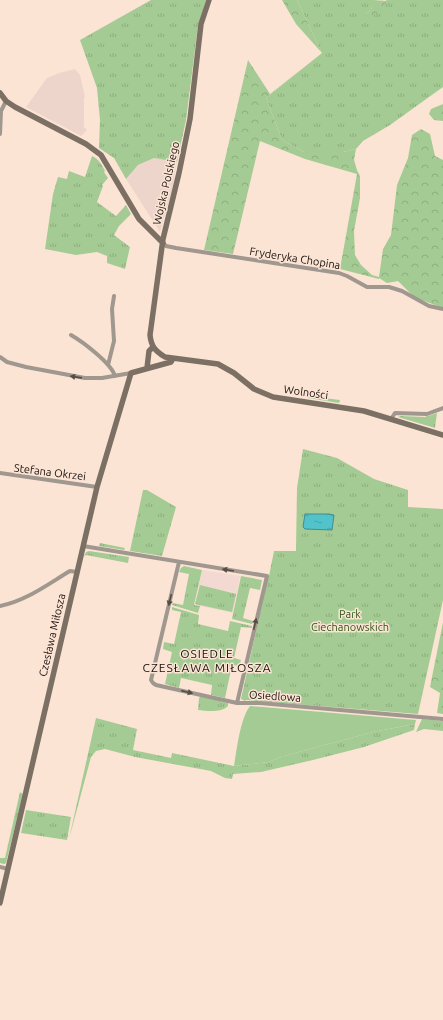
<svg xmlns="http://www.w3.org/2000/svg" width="443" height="1020" viewBox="0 0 443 1020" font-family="Ubuntu,sans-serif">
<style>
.commercial{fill:#eed5cc}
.education{fill:#f2d9d1}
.grass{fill:url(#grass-tufts)}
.forest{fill:url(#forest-crowns)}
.garden{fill:#a4cb93}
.water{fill:url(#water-ripples);stroke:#418d91}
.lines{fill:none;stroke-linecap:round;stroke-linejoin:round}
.street{stroke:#a0978f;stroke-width:4}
.secondary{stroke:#7c7065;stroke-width:5.5}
.oneway{fill:#554d46}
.labels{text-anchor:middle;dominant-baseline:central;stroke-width:3;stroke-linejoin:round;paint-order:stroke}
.street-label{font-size:11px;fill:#18100b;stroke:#fce4d5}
.park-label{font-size:11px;fill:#2d5715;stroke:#fce4d5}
.neighbourhood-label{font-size:12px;letter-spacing:1px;fill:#18100b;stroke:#fce4d5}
</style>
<defs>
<pattern id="grass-tufts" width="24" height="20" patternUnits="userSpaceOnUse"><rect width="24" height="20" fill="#a4cb93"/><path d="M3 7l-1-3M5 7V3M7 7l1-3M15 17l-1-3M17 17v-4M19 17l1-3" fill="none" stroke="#8cad7d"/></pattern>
<pattern id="forest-crowns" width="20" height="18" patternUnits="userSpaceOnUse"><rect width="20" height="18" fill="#a4cb93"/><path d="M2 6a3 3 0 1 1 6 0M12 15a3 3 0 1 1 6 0" fill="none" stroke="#8cad7d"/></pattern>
<pattern id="water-ripples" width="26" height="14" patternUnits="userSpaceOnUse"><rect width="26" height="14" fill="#52c3ca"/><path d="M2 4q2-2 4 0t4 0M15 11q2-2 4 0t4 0" fill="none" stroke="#47a6ac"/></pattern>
</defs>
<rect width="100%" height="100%" fill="#fce4d5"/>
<!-- commercial -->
<path class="commercial" d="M 75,69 L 80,75 L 85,97 L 84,98 L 84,127 L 87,130 L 81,136 L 26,107 L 47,78 L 59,73 Z
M 154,158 L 177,162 L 172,190 L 160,232 L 126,179 L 138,165 Z"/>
<!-- education -->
<path class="education" d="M 202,570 L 240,576 L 233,613 L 195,605 Z"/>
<!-- grass -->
<path class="grass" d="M 151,0 L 206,0 L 198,26 L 186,120 L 177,162 L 154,158 L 138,165 L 126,179 L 114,158 L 99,148 L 100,120 L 97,88 L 80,40 Z
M 297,0 L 373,0 L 373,7 L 366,14 L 387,0 L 443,0 L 443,87 L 390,125 L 363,141 L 356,149 L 343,152 L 304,152 L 282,140 L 266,98 L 322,53 Z
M 92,156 C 99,159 102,165 105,171 L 104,172 L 108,178 L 102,185 L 103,186 L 97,202 L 116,216 L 126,205 L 131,214 L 119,226 L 114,235 L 130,247 L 125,269 L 107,263 L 107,256 L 97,252 L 76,255 L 45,249 L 53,194 L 58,177 L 67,179 L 69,171 L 85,177 Z
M 308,396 L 340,400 L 339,403 L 308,398 Z
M 437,413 L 435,428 L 398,417 L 401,416 L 425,417 Z
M 303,449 L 337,458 L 374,479 L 408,490 L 408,507 L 443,509 L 443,600 L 418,714 L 246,700 L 245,701 L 241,699 L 268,576 L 269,576 L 274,551 L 296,551 L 297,488 Z
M 143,490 L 147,490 L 176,507 L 162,556 L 130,551 Z
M 100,543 L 125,548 L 124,550 L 99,546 Z
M 89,551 L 129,557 L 128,563 L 86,555 L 84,557 L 86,552 Z
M 184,566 L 202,570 L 194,605 L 200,606 L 198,613 L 172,605 L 173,603 L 183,605 L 189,574 L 179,572 L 181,568 Z
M 241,576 L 262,580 L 260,590 L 250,588 L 243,618 L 253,621 L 252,624 L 232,619 Z
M 200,585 L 236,594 L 232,612 L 195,604 Z
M 172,607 L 199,615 L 198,624 L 228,631 L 230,621 L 252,626 L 252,628 L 241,627 L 234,658 L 241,660 L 239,666 L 232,665 L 225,698 L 211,695 L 212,685 L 181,678 L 179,688 L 165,684 L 172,652 L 163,649 L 164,642 L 174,644 L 181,612 L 172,610 Z
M 201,696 L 228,703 L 228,706 C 222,713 206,711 198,710 L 199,698 Z
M 96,718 L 137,729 L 133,750 L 171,758 L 172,753 L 234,766 L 268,762 L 284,756 L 373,732 L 415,724 L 414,730 L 364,747 L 313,760 L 261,772 L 233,774 L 232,779 L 225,778 L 211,771 L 135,757 L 105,749 L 96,751 L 91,757 L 69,839 Z
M 422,719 L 443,721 L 443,731 L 424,729 L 416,732 Z
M 20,792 L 23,794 L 6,863 L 4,864 L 0,863 L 0,858 L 5,858 Z
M 26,810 L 71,817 L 67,840 L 21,833 Z"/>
<!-- forest -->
<path class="forest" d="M 282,0 L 297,0 L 322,53 L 266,98 L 282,140 L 304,152 L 343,152 L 356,149 L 354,160 L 357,170 L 360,176 L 360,198 L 354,231 L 355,255 L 361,265 L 372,275 L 379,277 L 383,249 L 391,235 L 397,185 L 408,158 L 412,135 L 421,129 L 430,134 L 435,156 L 443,160 L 443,307 L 440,307 L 414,297 L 398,281 L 387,283 L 379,278 L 379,279 L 340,269 L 357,174 L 305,159 L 260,141 L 233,254 L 204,250 L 248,60 L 270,94 L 322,53 L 296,24 Z
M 373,0 L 387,1 L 383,9 L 367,18 L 366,14 L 373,7 Z
M 443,104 L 443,121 L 434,120 L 429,114 L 431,109 Z
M 443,622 L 443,714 L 437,713 L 440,693 L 430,687 Z"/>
<!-- garden -->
<path class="garden" d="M 250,706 L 416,720 L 415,724 L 373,732 L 284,756 L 268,762 L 234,766 C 237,749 240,719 250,706 Z"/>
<!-- water -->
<path class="water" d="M 305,514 L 328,514 L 334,515 L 332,530 L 305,529 L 303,527 Z"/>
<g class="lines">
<!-- street -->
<path class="street" d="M 0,134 L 1,111 L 6,101
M 163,243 L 166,246 L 176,248 L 339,273 L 347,276 L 367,287 L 389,287 L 402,291 L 429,306 L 443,309
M 71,335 C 83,342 111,363 115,376
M 0,357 L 7,362 L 26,367 L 85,378 L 102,378 L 131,373
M 108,365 L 114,341 L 112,309 L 114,296
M 391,419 L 395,413 L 427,414 L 443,408
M 0,473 L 97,487
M 83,546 L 267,576 L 237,703
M 179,562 L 151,680 L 153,683 L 156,685 L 237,703 L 260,703 L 443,719
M 0,606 C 26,601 48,584 70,571 L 77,572
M 0,867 L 8,869"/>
<!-- secondary -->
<path class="secondary" d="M 209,0 L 201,24 L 190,119 L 179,173 L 163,239 L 150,335 C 151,346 155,351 165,357 L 218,364 L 234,373 L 254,389 L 273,397 L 364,411 L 443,435
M 0,93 L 6,101 L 15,107 L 86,144 L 101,155 L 139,219 L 163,243
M 147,368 L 149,351 L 153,347
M 0,903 L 97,487 L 131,373 L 171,362 L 173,358"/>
</g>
<!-- one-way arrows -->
<defs><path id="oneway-solid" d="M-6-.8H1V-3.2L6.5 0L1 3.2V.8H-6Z"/></defs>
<g class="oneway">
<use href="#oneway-solid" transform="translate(76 377) rotate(-172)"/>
<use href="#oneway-solid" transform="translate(228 570) rotate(-171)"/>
<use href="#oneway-solid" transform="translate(170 600) rotate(103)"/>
<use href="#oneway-solid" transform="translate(255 624) rotate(-77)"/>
<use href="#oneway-solid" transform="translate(187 692) rotate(13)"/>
</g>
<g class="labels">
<!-- street labels -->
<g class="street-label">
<text transform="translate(166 183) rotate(-77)">Wojska Polskiego</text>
<text transform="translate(295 258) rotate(9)">Fryderyka Chopina</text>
<text transform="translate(306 392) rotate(8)">Wolności</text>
<text transform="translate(50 472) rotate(7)">Stefana Okrzei</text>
<text transform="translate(52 635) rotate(-77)">Czesława Miłosza</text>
<text transform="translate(275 696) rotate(4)">Osiedlowa</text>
</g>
<!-- park labels -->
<g class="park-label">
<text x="350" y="614">Park<tspan x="350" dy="13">Ciechanowskich</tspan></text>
</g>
<!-- neighbourhood labels -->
<g class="neighbourhood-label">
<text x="207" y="653">OSIEDLE<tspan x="207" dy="14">CZESŁAWA MIŁOSZA</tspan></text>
</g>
</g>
</svg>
